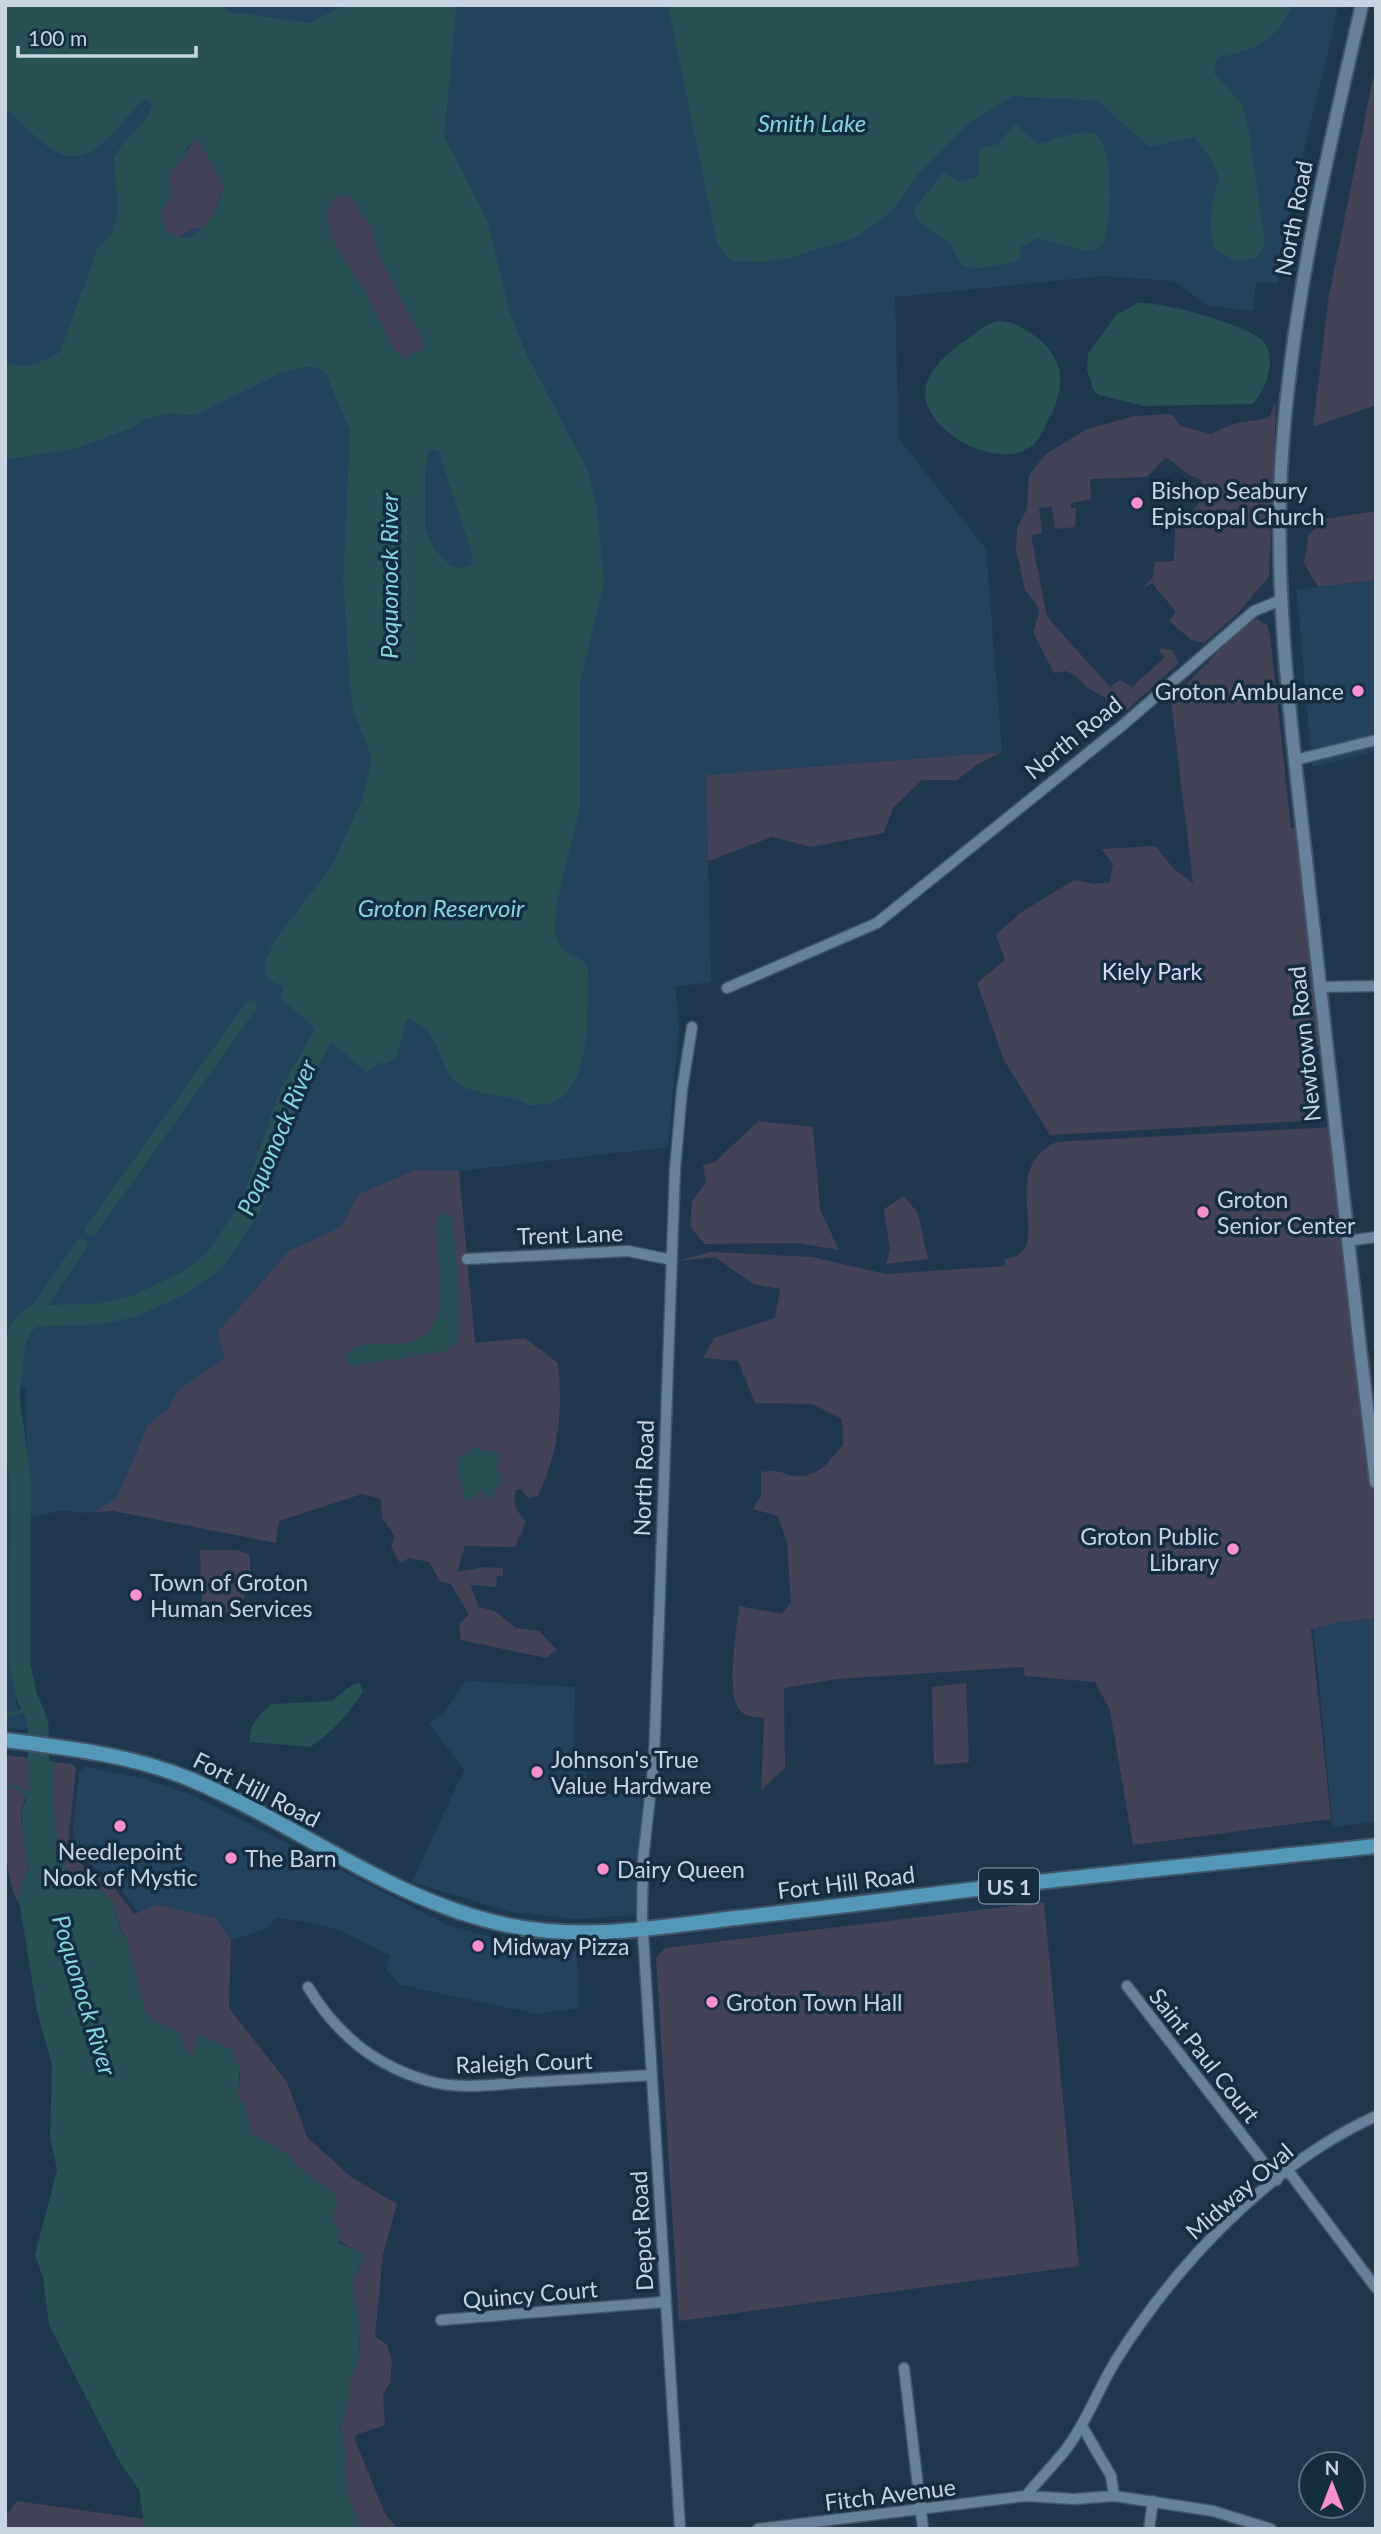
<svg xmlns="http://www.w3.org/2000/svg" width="1381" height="2534" viewBox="0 0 1381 2534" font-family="Lato,sans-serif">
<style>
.built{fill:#24425c}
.green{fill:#434357}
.water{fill:#285055;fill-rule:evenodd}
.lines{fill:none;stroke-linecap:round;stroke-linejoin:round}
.stream{stroke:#285055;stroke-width:3.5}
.canal{stroke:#285055;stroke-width:12}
.river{stroke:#285055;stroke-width:21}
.street-casing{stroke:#405566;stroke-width:13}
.secondary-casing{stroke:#405566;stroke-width:16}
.primary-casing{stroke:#405566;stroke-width:18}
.street{stroke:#678199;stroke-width:10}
.secondary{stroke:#678199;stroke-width:12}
.primary{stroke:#5398b8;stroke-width:14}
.poi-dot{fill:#f790cd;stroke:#152d41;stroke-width:2.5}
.labels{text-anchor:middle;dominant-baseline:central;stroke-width:7;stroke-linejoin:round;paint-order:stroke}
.shield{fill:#152d41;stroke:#92a3b2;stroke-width:2}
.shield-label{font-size:21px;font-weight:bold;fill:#c7d5e2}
.street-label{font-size:23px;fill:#c7d5e2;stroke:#152d41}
.poi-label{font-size:23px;fill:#c7d5e2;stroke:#152d41;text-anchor:start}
.park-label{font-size:23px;fill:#dadbfc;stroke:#152d41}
.water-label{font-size:24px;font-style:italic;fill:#88d4dd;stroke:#152d41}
</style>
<rect width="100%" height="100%" fill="#1f374c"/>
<!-- built -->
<path class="built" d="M 5,5 L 1339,5 L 1290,209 L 1278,283 L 1256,282 L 1253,311 L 1209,306 L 1174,281 L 1102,276 L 895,297 L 899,439 L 986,549 L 1002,752 L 706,775 L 711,982 L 675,987 L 679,1026 L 668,1147 L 459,1171 L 477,1367 L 293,1432 L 276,1543 L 114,1511 L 79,1513 L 62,1510 L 27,1519 L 26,1390 L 5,1374 Z
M 1376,580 L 1376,751 L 1312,767 L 1297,590 Z
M 5,1433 L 10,1449 L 9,1541 L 16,1704 L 30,1730 L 5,1728 Z
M 1376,1618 L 1376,1822 L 1333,1827 L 1313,1624 Z
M 466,1681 L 575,1687 L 573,1759 L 588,1760 L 586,1792 L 643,1796 L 637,1867 L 637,1909 L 633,1915 L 578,1919 L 511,1912 L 412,1882 L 464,1770 L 429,1723 L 444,1713 Z
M 86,1767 L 141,1778 L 192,1795 L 450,1926 L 542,1950 L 577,1951 L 579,2008 L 537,2014 L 401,1985 L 386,1969 L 390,1955 L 334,1928 L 277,1917 L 266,1929 L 231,1940 L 215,1918 L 139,1912 L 112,1879 L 82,1859 L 75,1847 L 73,1830 L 79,1771 Z"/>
<!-- green -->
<path class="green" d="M 1376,64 L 1376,405 L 1313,427 L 1329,295 Z
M 196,136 L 224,186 L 212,218 L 204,228 L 192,228 L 178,238 L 166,231 L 161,211 L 172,195 L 169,181 L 172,168 L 182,160 Z
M 342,194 L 351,196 L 371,227 L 379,255 L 423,341 L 423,349 L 405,358 L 394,350 L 363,288 L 335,245 L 326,215 L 333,198 Z
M 1276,401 L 1269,576 L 1239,612 L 1204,643 L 1191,640 L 1169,621 L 1176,612 L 1152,583 L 1143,588 L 1153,577 L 1155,562 L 1174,561 L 1175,529 C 1187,517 1211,498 1200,479 L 1191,476 L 1166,457 L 1147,477 L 1090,479 L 1091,499 L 1071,503 L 1071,508 L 1076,508 L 1075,527 L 1055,529 L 1052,507 L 1039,508 L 1042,533 L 1031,535 L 1047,617 L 1110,687 L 1120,680 L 1132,687 L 1165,657 L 1159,651 L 1162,648 L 1172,650 L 1179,663 L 1127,710 L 1088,688 L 1076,676 L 1066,671 L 1054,673 L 1033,632 L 1039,613 L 1037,605 L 1025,590 L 1016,550 L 1017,528 L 1027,509 L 1029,476 L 1033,470 L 1046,454 L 1087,429 L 1135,416 L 1171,414 L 1181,426 L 1211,434 L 1232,424 L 1269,418 Z
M 1376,511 L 1376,580 L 1318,587 L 1304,563 L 1308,536 L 1324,519 Z
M 1257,619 L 1267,625 L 1270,635 L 1291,828 L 1298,828 L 1325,1044 L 1313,1047 L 1317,1103 L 1302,1121 L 1050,1135 L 1004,1060 L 977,983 L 1005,960 L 996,935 L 1020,913 L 1074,880 L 1094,884 L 1110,882 L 1113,864 L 1101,849 L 1155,846 L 1175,870 L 1193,883 L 1171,700 L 1247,622 Z
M 1002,752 L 978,764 L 957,780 L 922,780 L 893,808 L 884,833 L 811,847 L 772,837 L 708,861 L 706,775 Z
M 758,1121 L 813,1127 L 820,1209 L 839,1250 L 797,1243 L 704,1244 L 690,1226 L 692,1201 L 706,1183 L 703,1165 L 715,1162 Z
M 1334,1127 L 1376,1482 L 1376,1618 L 1339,1622 L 1311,1629 L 1331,1819 L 1133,1845 L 1110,1710 L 1095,1682 L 1025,1676 L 1023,1667 L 837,1679 L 784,1688 L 785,1768 L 761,1790 L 764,1718 C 755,1717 744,1717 739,1709 C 726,1693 737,1627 739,1606 L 782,1614 L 791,1603 L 787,1543 L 778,1516 L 753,1509 L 761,1495 L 761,1472 C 784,1468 782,1476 799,1476 C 819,1477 831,1459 843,1445 L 842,1419 L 812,1404 L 755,1403 L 738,1361 L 703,1358 L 714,1338 L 775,1318 L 780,1289 L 753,1284 L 715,1257 L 677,1261 L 711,1252 L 812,1257 L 886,1274 L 1005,1266 L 1005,1259 C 1012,1258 1020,1256 1024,1249 C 1040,1224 1004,1168 1056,1142 Z
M 415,1170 L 459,1171 L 475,1343 L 525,1338 L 558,1363 C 563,1413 559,1449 538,1496 L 528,1498 L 521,1489 L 517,1489 C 510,1502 517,1511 526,1522 L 515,1547 L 465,1546 L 457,1572 L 485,1567 L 503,1568 L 503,1576 L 497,1576 L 496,1587 L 470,1585 L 479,1607 L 495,1611 L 516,1628 L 539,1631 L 557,1650 L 546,1658 L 461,1640 L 459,1624 L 469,1615 L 451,1584 L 440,1581 L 429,1562 L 409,1558 L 400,1563 L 391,1547 L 395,1536 L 382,1518 L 381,1499 L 362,1494 L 279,1521 L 276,1543 L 114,1511 L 95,1512 L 117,1498 L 148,1425 L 168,1409 L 179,1389 L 225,1359 L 218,1332 L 289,1251 L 341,1227 L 359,1194 Z
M 904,1196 L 918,1213 L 928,1259 L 886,1264 L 890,1250 L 884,1209 Z
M 200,1550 L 237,1550 L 249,1554 L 251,1576 L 239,1613 L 202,1613 Z
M 966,1683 L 969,1762 L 934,1765 L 932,1687 Z
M 5,1751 L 7,1755 L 28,1758 C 38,1777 30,1786 23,1804 C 17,1823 29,1845 28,1864 C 28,1880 16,1884 21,1905 C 0,1885 5,1784 5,1751 Z
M 55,1762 L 72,1764 L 76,1768 L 69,1835 L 73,1854 L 84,1867 L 109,1881 L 134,1914 L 157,1905 L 215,1918 L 231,1940 L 229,2008 L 287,2082 L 307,2137 L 351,2177 L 397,2204 L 383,2255 L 375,2336 L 387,2345 L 392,2361 L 390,2382 L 383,2394 L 385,2425 L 356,2435 L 355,2440 L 385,2514 L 398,2529 L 362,2529 L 350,2501 L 344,2471 L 346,2453 L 340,2426 L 347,2407 L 349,2383 L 359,2361 L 360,2328 L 352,2281 L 361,2267 L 354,2250 L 338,2240 L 332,2221 L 338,2198 L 297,2166 L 290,2156 L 252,2134 L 242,2103 L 237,2096 C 237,2089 242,2076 240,2069 C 237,2053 211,2039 198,2034 L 193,2060 L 183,2045 L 180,2032 L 154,2021 L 145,2011 L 126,1937 C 116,1926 119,1908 108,1897 C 97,1886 77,1883 67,1870 C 55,1854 50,1782 55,1762 Z
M 1044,1902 L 1079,2266 L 679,2321 L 656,1958 L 665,1948 Z
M 17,2501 L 144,2519 L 145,2529 L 5,2529 L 5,2517 Z"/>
<!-- water -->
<path class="water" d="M 5,5 L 219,5 L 230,12 L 309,23 L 345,5 L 457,5 L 444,136 L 488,222 L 509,310 L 525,351 L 587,469 L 597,508 L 604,583 L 580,684 L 580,807 L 556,907 L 555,932 L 561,948 L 584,962 L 588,969 C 587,1005 592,1067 565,1095 C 555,1105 542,1105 529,1105 C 509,1093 471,1096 456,1082 C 434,1061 444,1033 407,1018 L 397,1055 L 388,1063 L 380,1063 L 366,1072 L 281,999 L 283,987 L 270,981 L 265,973 L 265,963 L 275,940 L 331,867 L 362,800 L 372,758 L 353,710 L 350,684 L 343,579 L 350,431 L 325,372 L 311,366 L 283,372 L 196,415 L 168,414 L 145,419 L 129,429 L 75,449 L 5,460 L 5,362 C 25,372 42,361 60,352 L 98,247 L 112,233 L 118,215 L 114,157 L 124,142 L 146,119 L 153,105 L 147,100 C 133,106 130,115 120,126 C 67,185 49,146 5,108 ZM 196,137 L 224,186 C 219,212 196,254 166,231 L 161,211 L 172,195 C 166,168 172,173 187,155 L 186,148 ZM 342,194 L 351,197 L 371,227 L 379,255 L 423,341 L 423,349 L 405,358 L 394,350 L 363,288 L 335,245 L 326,215 L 333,198 ZM 432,449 L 439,452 L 472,554 L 471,564 L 462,568 L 451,566 L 434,549 L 425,529 L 425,473 L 428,452 Z
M 668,5 L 1293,5 C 1274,42 1258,49 1217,58 L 1214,73 L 1242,104 L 1250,137 L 1265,245 L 1258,257 L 1237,262 L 1215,250 L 1210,231 L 1212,204 L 1219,178 L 1212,160 L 1194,137 L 1149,147 L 1098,101 L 1013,96 L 969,123 L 920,172 L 890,213 L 857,237 L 790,258 L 764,262 L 731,261 L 717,244 Z
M 1015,124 L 1038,144 C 1055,140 1074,130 1092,133 C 1116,139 1112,223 1104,241 C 1101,248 1093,251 1086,251 L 1038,238 L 1021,247 L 1019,261 L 983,268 L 963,267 L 950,244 L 919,222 L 913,210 L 944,172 L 960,182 L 979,176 L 979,149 L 998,144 Z
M 1138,303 C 1162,301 1245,324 1262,340 C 1279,356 1266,391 1252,404 L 1144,406 L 1099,395 L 1093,389 L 1087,370 L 1088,354 L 1116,315 Z
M 997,321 C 1014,321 1022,327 1035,336 C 1064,357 1066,385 1051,415 C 1046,424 1042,435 1035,443 C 1012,466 969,450 948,432 C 905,396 930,365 966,340 C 978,332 983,325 997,321 Z
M 446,1212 L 453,1218 L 460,1310 L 458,1342 L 443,1352 L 349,1366 L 345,1357 C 362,1326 424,1368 438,1312 C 443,1289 437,1250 436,1225 L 438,1217 Z
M 477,1446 L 481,1452 L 490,1450 L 500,1455 L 496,1468 L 502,1480 L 490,1501 L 486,1494 L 480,1492 L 470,1500 L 464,1499 C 463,1485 455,1474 458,1459 Z
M 360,1683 L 363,1692 C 350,1712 331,1734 310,1747 L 250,1742 C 247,1726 261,1713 272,1704 L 332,1701 L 353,1684 Z
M 28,1758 L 55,1762 C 50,1781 55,1857 69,1872 C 80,1883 99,1887 109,1898 C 119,1909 115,1927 126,1937 L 145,2011 L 154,2021 L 180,2032 L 183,2045 L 192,2059 L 198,2034 L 231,2049 L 240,2068 L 237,2096 L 245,2105 L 252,2134 L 290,2156 L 297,2166 L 334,2194 L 338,2198 L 332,2221 L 339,2229 L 339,2243 L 363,2253 L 363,2262 L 352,2281 L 360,2328 L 359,2361 L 349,2383 L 349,2400 L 340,2427 L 346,2453 L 344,2471 L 350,2501 L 362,2529 L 145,2529 L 139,2490 L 119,2461 L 49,2325 L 43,2278 L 35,2255 L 57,2170 L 50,2137 L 52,2065 L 37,2011 L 18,1894 L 29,1866 L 23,1842 L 22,1810 L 33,1779 L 33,1768 Z"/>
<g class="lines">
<!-- stream -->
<path class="stream" d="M 5,1715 L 33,1709
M 5,1788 L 15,1786 L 32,1798"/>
<!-- canal -->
<path class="canal" d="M 91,1230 L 251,1006
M 33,1316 L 81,1245"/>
<!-- river -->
<path class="river" d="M 39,1786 L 38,1723 L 26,1694 L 20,1666 L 20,1479 L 9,1395 L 16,1339 L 23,1325 L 33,1316 L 100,1314 L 135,1306 L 186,1282 L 215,1260 L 251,1207 L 290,1094 L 336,1013"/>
<!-- street casing -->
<g class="street-casing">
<path id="street" d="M 1295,760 L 1376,740
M 1319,987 L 1376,986
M 727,988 L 877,923 L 1124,724 L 1254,611 L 1281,600
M 1347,1241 L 1376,1237
M 467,1259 L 628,1251 L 672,1260
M 1127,1986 L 1277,2180
M 308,1987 C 337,2035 376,2067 432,2082 C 460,2089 490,2085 518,2083 C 562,2080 607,2078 652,2075
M 1289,2172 L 1376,2288
M 441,2320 L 664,2302
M 904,2368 L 923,2529
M 1082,2426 L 1111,2476 L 1114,2496
M 1026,2496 C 1039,2479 1054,2465 1067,2448 C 1087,2421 1099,2388 1116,2360 C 1177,2263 1271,2164 1376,2116
M 680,2529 L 642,1916 L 643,1860 L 654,1760 L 675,1169 L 682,1090 L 692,1027
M 758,2529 L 1026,2496 L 1074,2499 L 1114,2496 L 1213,2511 L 1271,2529
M 1149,2529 L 1153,2501"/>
</g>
<!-- secondary casing -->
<g class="secondary-casing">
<path id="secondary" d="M 1362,5 C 1326,159 1290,311 1281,469 C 1274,609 1294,748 1309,887 C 1330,1086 1352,1284 1376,1482"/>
</g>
<!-- primary casing -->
<g class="primary-casing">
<path id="primary" d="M 5,1740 C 69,1748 133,1755 192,1780 C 299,1825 392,1901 507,1925 C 579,1940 648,1929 719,1920 C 780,1913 842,1906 903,1898 C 1060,1878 1218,1863 1376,1846"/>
</g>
<!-- street -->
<use href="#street" class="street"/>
<!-- secondary -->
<use href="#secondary" class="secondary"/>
<!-- primary -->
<use href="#primary" class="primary"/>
</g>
<!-- markers -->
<g class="poi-dot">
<circle cx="1137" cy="503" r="7"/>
<circle cx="1358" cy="691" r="7"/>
<circle cx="1203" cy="1212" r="7"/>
<circle cx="1233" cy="1549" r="7"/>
<circle cx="136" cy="1595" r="7"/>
<circle cx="537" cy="1772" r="7"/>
<circle cx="120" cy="1826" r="7"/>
<circle cx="231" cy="1858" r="7"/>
<circle cx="603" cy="1869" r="7"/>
<circle cx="478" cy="1946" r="7"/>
<circle cx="712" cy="2002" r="7"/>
</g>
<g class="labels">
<!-- shield labels -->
<rect class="shield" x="979" y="1868.5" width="60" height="35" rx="5"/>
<g class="shield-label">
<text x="1009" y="1886">US 1</text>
</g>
<!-- street labels -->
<g class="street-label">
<text transform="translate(1293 218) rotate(-79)">North Road</text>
<text transform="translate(1073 737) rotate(-39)">North Road</text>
<text transform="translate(1304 1044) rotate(-96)">Newtown Road</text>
<text transform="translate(570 1234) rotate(-2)">Trent Lane</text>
<text transform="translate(643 1478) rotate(-88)">North Road</text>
<text transform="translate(257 1789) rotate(27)">Fort Hill Road</text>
<text transform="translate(846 1882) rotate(-7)">Fort Hill Road</text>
<text transform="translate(1205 2055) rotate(52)">Saint Paul Court</text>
<text transform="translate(524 2062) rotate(-2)">Raleigh Court</text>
<text transform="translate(1239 2191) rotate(-41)">Midway Oval</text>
<text transform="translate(641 2231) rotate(-93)">Depot Road</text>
<text transform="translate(530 2294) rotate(-5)">Quincy Court</text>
<text transform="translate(890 2494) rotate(-7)">Fitch Avenue</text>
</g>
<!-- poi labels -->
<g class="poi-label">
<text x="1151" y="490">Bishop Seabury<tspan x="1151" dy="26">Episcopal Church</tspan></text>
<text x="1344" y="691" text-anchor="end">Groton Ambulance</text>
<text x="1217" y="1199">Groton<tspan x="1217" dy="26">Senior Center</tspan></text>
<text x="1219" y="1536" text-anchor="end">Groton Public<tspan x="1219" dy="26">Library</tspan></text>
<text x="150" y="1582">Town of Groton<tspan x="150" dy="26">Human Services</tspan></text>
<text x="551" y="1759">Johnson's True<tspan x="551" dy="26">Value Hardware</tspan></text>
<text x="120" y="1851" text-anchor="middle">Needlepoint<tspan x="120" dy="26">Nook of Mystic</tspan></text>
<text x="245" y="1858">The Barn</text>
<text x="617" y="1869">Dairy Queen</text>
<text x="492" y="1946">Midway Pizza</text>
<text x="726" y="2002">Groton Town Hall</text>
</g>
<!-- park labels -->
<g class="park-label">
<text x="1152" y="971">Kiely Park</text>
</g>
<!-- water labels -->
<g class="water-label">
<text x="812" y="122">Smith Lake</text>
<text transform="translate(388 576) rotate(-90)">Poquonock River</text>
<text x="441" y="907">Groton Reservoir</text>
<text transform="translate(276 1137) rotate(-67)">Poquonock River</text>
<text transform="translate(85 1995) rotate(73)">Poquonock River</text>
</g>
</g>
<!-- border -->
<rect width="1381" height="2534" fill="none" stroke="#c7d5e2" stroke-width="14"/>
<!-- north arrow -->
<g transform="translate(1332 2485)"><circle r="33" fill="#152d41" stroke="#5c7081" stroke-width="2"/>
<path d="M0-5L12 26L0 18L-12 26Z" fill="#f790cd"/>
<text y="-10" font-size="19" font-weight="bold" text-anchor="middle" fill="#c7d5e2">N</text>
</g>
<!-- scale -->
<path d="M18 46v10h178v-10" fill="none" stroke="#c7d5e2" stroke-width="3.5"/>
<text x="28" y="46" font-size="21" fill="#c7d5e2" stroke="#152d41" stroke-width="5" paint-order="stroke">100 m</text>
</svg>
